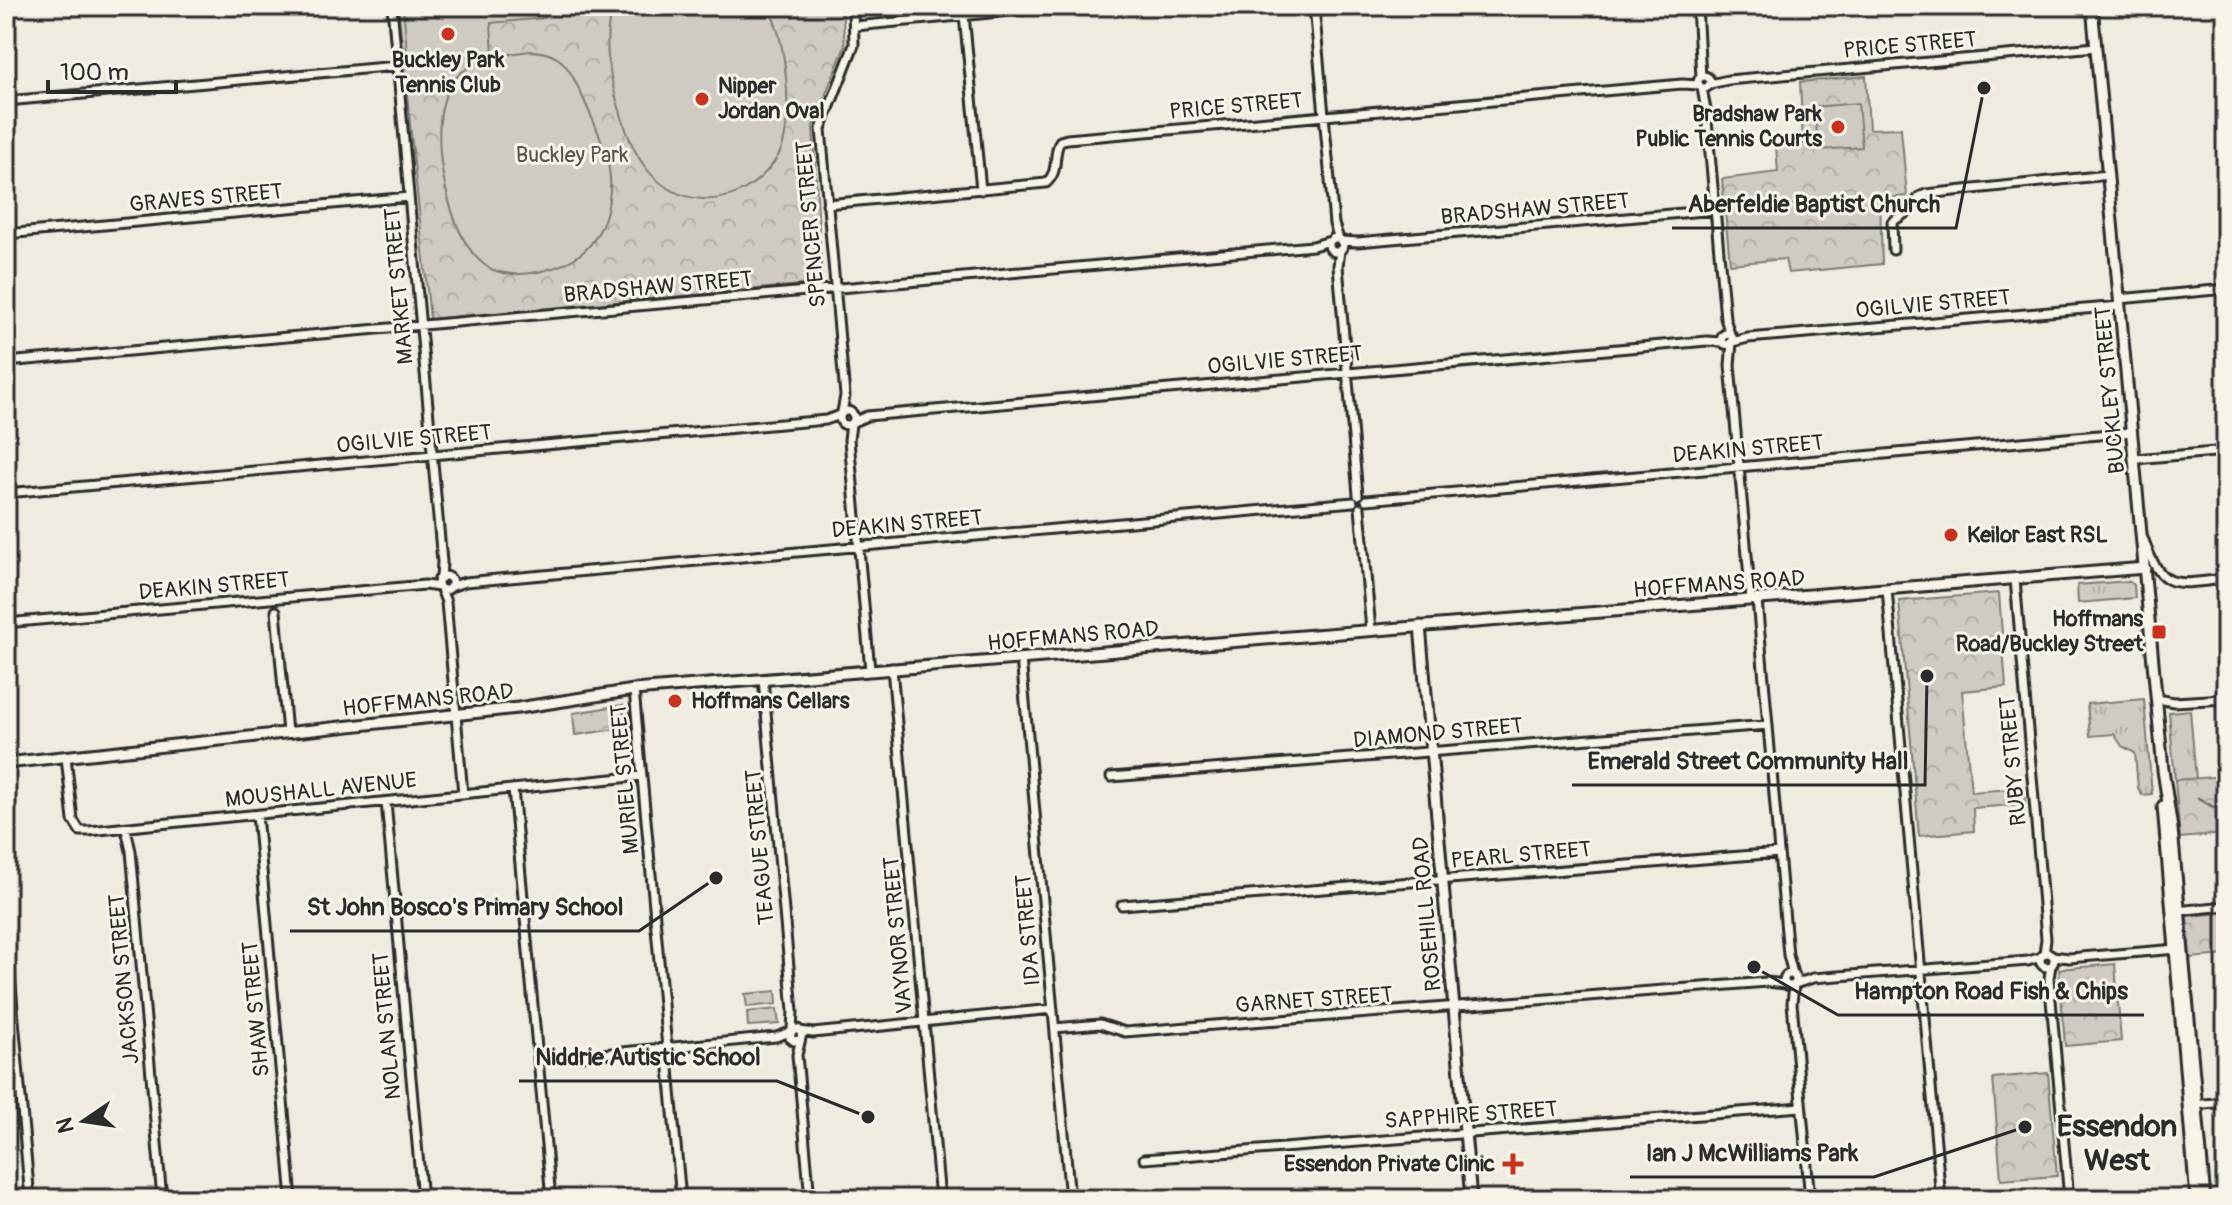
<svg xmlns="http://www.w3.org/2000/svg" width="2232" height="1205" viewBox="0 0 2232 1205" font-family="Pangolin,sans-serif">
<style>
.grass{fill:url(#grass-tufts);stroke:#7d7b76;stroke-width:2}
.forest{fill:url(#forest-crowns);stroke:#7d7b76;stroke-width:2}
.pitch{fill:#cfcbc2;stroke:#7d7b76;stroke-width:2}
.lines{fill:none;stroke-linecap:round;stroke-linejoin:round}
.stream{stroke:#74726e;stroke-width:3}
.street-casing{stroke:#2b2b2b;stroke-width:13}
.secondary-casing{stroke:#2b2b2b;stroke-width:15}
.street{stroke:#f7f3e8;stroke-width:7}
.secondary{stroke:#f7f3e8;stroke-width:9}
.poi-dot{fill:#c8321e;stroke:#f7f3e8;stroke-width:3}
.labels{text-anchor:middle;dominant-baseline:central;stroke-width:6;stroke-linejoin:round;paint-order:stroke}
.street-label{font-size:22px;fill:#2b2b2b;stroke:#f7f3e8}
.poi-label{font-size:22px;font-weight:bold;fill:#2b2b2b;stroke:#f7f3e8;text-anchor:start}
.park-label{font-size:22px;fill:#545351;stroke:#f7f3e8}
.district-label{font-size:30px;font-weight:bold;fill:#2b2b2b;stroke:#f7f3e8}
.leader{fill:none;stroke:#2b2b2b;stroke-width:3}
.callout-dot{fill:#2b2b2b;stroke:#f7f3e8;stroke-width:3}
.callout-label{font-size:24px;text-anchor:middle;font-weight:bold;fill:#2b2b2b;stroke:#f7f3e8;stroke-width:6;stroke-linejoin:round;paint-order:stroke}
</style>
<defs>
<pattern id="grass-tufts" width="24" height="20" patternUnits="userSpaceOnUse" patternTransform="scale(2)"><rect width="24" height="20" fill="#cfcbc2"/><path d="M3 7l-1-3M5 7V3M7 7l1-3M15 17l-1-3M17 17v-4M19 17l1-3" fill="none" stroke="#b2aea7"/></pattern>
<pattern id="forest-crowns" width="20" height="18" patternUnits="userSpaceOnUse" patternTransform="scale(2)"><rect width="20" height="18" fill="#cfcbc2"/><path d="M2 6a3 3 0 1 1 6 0M12 15a3 3 0 1 1 6 0" fill="none" stroke="#b2aea7"/></pattern>
</defs>
<rect width="100%" height="100%" fill="#efebe0"/>
<filter id="ink" filterUnits="userSpaceOnUse"><feTurbulence type="fractalNoise" baseFrequency=".0125" numOctaves="2"/><feDisplacementMap in="SourceGraphic" scale="16" xChannelSelector="R" yChannelSelector="G"/><feConvolveMatrix kernelMatrix="1 2 1 2 8 2 1 2 1" color-interpolation-filters="sRGB"/></filter>
<g filter="url(#ink)">
<!-- grass -->
<path class="grass" d="M 2129,581 L 2134,585 L 2135,598 L 2078,603 L 2077,585 Z
M 2144,699 L 2152,794 L 2142,795 L 2138,788 L 2135,753 L 2122,746 L 2114,734 L 2090,736 L 2087,704 Z
M 2190,710 L 2196,779 L 2175,780 L 2169,712 Z"/>
<!-- forest -->
<path class="forest" d="M 398,6 L 842,6 L 845,46 L 813,126 L 822,283 L 430,319 Z
M 1866,76 L 1869,129 L 1901,128 L 1907,196 L 1880,199 L 1882,264 L 1788,273 L 1785,259 L 1730,264 L 1722,179 L 1778,172 L 1776,147 L 1803,144 L 1800,82 Z
M 1999,593 L 2006,687 L 1962,691 L 1971,792 L 2024,788 L 2025,804 L 1973,808 L 1974,831 L 1919,836 L 1899,601 Z
M 623,705 L 625,728 L 575,735 L 573,713 Z
M 2226,776 L 2226,834 L 2180,838 L 2175,780 Z
M 2226,913 L 2226,955 L 2190,958 L 2187,916 Z
M 2115,964 L 2121,1041 L 2065,1046 L 2059,969 Z
M 2048,1073 L 2057,1176 L 2001,1180 L 1993,1078 Z"/>
<!-- pitch -->
<path class="pitch" d="M 403,6 L 544,6 L 545,18 L 491,23 L 493,54 L 408,62 Z
M 613,6 L 768,6 C 779,27 784,54 786,77 C 788,99 789,122 783,144 C 779,159 767,172 755,182 C 719,211 669,202 643,164 C 633,150 626,131 621,114 C 610,80 601,41 613,6 Z
M 531,51 C 566,52 571,73 584,100 C 598,132 615,163 609,199 C 607,218 598,239 583,252 C 562,270 517,281 491,269 C 479,263 469,249 463,238 C 443,200 422,103 462,72 C 481,57 508,54 531,51 Z
M 1858,103 L 1862,147 L 1819,150 L 1814,107 Z
M 776,991 L 777,1004 L 747,1007 L 745,994 Z
M 777,1009 L 779,1024 L 748,1026 L 747,1012 Z"/>
<g class="lines">
<!-- stream -->
<path class="stream" d="M 2198,798 L 2215,808 L 2226,809"/>
<!-- street casing -->
<g class="street-casing">
<path id="street" d="M 392,6 L 442,562 L 441,578
M 1314,6 L 1334,224 L 1339,239
M 1697,6 L 1701,77
M 964,15 L 981,190
M 855,26 L 1064,6
M1698 82a6 6 0 1 1 12 0a6 6 0 1 1-12 0Z
M 1710,84 L 1728,80 L 2096,47
M 1702,88 L 1706,110 L 1725,318 L 1730,334
M 6,101 L 397,66
M 827,204 L 1046,183 C 1060,171 1052,156 1060,141 L 1067,139 L 1682,84 L 1699,85
M 6,234 L 409,197
M1329 245a7 7 0 1 1 14 0a7 7 0 1 1-14 0Z
M 1341,241 L 1358,242 L 1715,210
M 1340,250 L 1338,266 L 1358,495
M 1893,250 L 1892,222 L 1913,208 L 1919,197 L 1926,194 L 2108,175
M 2119,299 L 2226,289
M1721.5 339a5.5 5.5 0 1 1 11 0a5.5 5.5 0 1 1-11 0Z
M 1732,342 L 1748,338 L 2120,306
M 1732,343 L 1730,365 L 1751,600
M 6,362 L 1313,246 L 1330,241
M840 418a7 7 0 1 1 14 0a7 7 0 1 1-14 0Z
M 842,412 L 845,396 L 821,129 L 854,45 L 853,6
M 853,422 L 867,416 L 1707,341 L 1722,342
M 851,424 L 849,440 L 870,670
M 2135,459 L 2226,451
M 6,493 L 826,420 L 840,415
M 1366,500 L 2132,432
M 1360,508 L 1371,630
M 2144,540 C 2162,594 2177,583 2226,579
M438 583a7 7 0 1 1 14 0a7 7 0 1 1-14 0Z
M 2015,579 L 2046,939 L 2044,954
M 450,587 L 465,582 L 1353,502
M 441,589 L 446,602 L 463,794
M 1887,589 L 1941,1199
M 1757,600 L 1788,955 L 1793,974
M 276,611 L 287,733
M 6,623 L 425,585 L 439,587
M 1021,658 L 1070,1199
M 892,668 L 940,1199
M 763,679 L 793,1011 L 792,1030
M 634,690 L 681,1199
M 2156,699 L 2174,702 L 2226,699
M 66,757 L 73,820 L 80,831 L 89,831 L 642,776
M 1111,777 L 1768,725
M 513,789 L 551,1199
M 386,802 L 422,1199
M 257,815 L 292,1199
M 126,829 L 131,851 L 162,1199
M 1122,905 L 1779,853
M 2176,911 L 2226,906
M 6,930 L 30,1199
M2040 960a7 7 0 1 1 14 0a7 7 0 1 1-14 0Z
M 2053,956 L 2069,958 L 2177,949
M 2051,966 L 2049,978 L 2069,1199
M1784 980a6 6 0 1 1 12 0a6 6 0 1 1-12 0Z
M 1795,984 L 1813,978 L 2028,961 L 2041,957
M 1794,985 L 1792,1003 L 1810,1199
M 1055,1028 L 1100,1024 L 1125,1032 L 1767,982 L 1785,984
M 800,1031 L 813,1033 L 1053,1009
M 799,1040 L 794,1041 L 790,1038 L 792,1030 L 798,1029 L 802,1034 L 797,1055 L 810,1199
M 540,1060 L 776,1037 L 790,1032
M 2193,1105 L 2226,1102
M 1144,1159 L 1801,1107"/>
</g>
<!-- secondary casing -->
<g class="secondary-casing">
<path id="secondary" d="M 2092,6 L 2163,770 L 2172,829 L 2205,1199
M 1420,626 L 1471,1199
M 6,763 L 518,708 L 634,690 L 2145,568
M 2163,806 L 2196,1199"/>
</g>
<!-- street -->
<use href="#street" class="street"/>
<!-- secondary -->
<use href="#secondary" class="secondary"/>
</g>
</g>
<!-- markers -->
<g class="poi-dot">
<circle cx="448" cy="34" r="8"/>
<circle cx="702" cy="99" r="8"/>
<circle cx="1838" cy="127" r="8"/>
<circle cx="1951" cy="535" r="8"/>
<rect x="2151" y="624" width="16" height="16" rx="4"/>
<circle cx="675" cy="701" r="8"/>
<path d="M1509 1152h8v8h8v8h-8v8h-8v-8h-8v-8h8z"/>
</g>
<g class="labels">
<!-- street labels -->
<g class="street-label">
<text transform="translate(1910 45) rotate(-5)">PRICE STREET</text>
<text transform="translate(1236 106) rotate(-5)">PRICE STREET</text>
<text transform="translate(206 198) rotate(-5)">GRAVES STREET</text>
<text transform="translate(1535 209) rotate(-5)">BRADSHAW STREET</text>
<text transform="translate(811 224) rotate(-95)">SPENCER STREET</text>
<text transform="translate(399 286) rotate(-95)">MARKET STREET</text>
<text transform="translate(658 287) rotate(-5)">BRADSHAW STREET</text>
<text transform="translate(1933 304) rotate(-5)">OGILVIE STREET</text>
<text transform="translate(1285 360) rotate(-5)">OGILVIE STREET</text>
<text transform="translate(2110 390) rotate(-95)">BUCKLEY STREET</text>
<text transform="translate(414 439) rotate(-5)">OGILVIE STREET</text>
<text transform="translate(1748 449) rotate(-5)">DEAKIN STREET</text>
<text transform="translate(907 524) rotate(-5)">DEAKIN STREET</text>
<text transform="translate(1719 584) rotate(-4)">HOFFMANS ROAD</text>
<text transform="translate(214 586) rotate(-5)">DEAKIN STREET</text>
<text transform="translate(1073 636) rotate(-5)">HOFFMANS ROAD</text>
<text transform="translate(428 700) rotate(-6)">HOFFMANS ROAD</text>
<text transform="translate(1438 733) rotate(-5)">DIAMOND STREET</text>
<text transform="translate(2013 761) rotate(-95)">RUBY STREET</text>
<text transform="translate(625 779) rotate(-95)">MURIEL STREET</text>
<text transform="translate(321 790) rotate(-6)">MOUSHALL AVENUE</text>
<text transform="translate(760 847) rotate(-95)">TEAGUE STREET</text>
<text transform="translate(1521 855) rotate(-5)">PEARL STREET</text>
<text transform="translate(1427 914) rotate(-95)">ROSEHILL ROAD</text>
<text transform="translate(1028 930) rotate(-95)">IDA STREET</text>
<text transform="translate(898 935) rotate(-95)">VAYNOR STREET</text>
<text transform="translate(124 979) rotate(-95)">JACKSON STREET</text>
<text transform="translate(1314 1000) rotate(-4)">GARNET STREET</text>
<text transform="translate(256 1009) rotate(-95)">SHAW STREET</text>
<text transform="translate(387 1026) rotate(-95)">NOLAN STREET</text>
<text transform="translate(1471 1115) rotate(-4)">SAPPHIRE STREET</text>
</g>
<!-- poi labels -->
<g class="poi-label">
<text x="448" y="60" text-anchor="middle">Buckley Park<tspan x="448" dy="25">Tennis Club</tspan></text>
<text x="718" y="86">Nipper<tspan x="718" dy="25">Jordan Oval</tspan></text>
<text x="1822" y="114" text-anchor="end">Bradshaw Park<tspan x="1822" dy="25">Public Tennis Courts</tspan></text>
<text x="1967" y="535">Keilor East RSL</text>
<text x="2143" y="619" text-anchor="end">Hoffmans<tspan x="2143" dy="25">Road/Buckley Street</tspan></text>
<text x="691" y="701">Hoffmans Cellars</text>
<text x="1495" y="1164" text-anchor="end">Essendon Private Clinic</text>
</g>
<!-- park labels -->
<g class="park-label">
<text x="572" y="155">Buckley Park</text>
</g>
<!-- district labels -->
<g class="district-label">
<text x="2117" y="1126">Essendon<tspan x="2117" dy="34">West</tspan></text>
</g>
</g>
<!-- callouts -->
<path class="leader" d="M1984 88L1956 228H1672M1927 676L1925 785H1572M716 878L639 931H290M1754 967L1838 1015H2144M868 1117L777 1081H519M2025 1127L1874 1177H1630"/>
<g class="callout-dot">
<circle cx="1984" cy="88" r="8"/>
<circle cx="1927" cy="676" r="8"/>
<circle cx="716" cy="878" r="8"/>
<circle cx="1754" cy="967" r="8"/>
<circle cx="868" cy="1117" r="8"/>
<circle cx="2025" cy="1127" r="8"/>
</g>
<g class="callout-label">
<text x="1814" y="212">Aberfeldie Baptist Church</text>
<text x="1748" y="769">Emerald Street Community Hall</text>
<text x="465" y="915">St John Bosco's Primary School</text>
<text x="1991" y="999">Hampton Road Fish &amp; Chips</text>
<text x="648" y="1065">Niddrie Autistic School</text>
<text x="1752" y="1161">Ian J McWilliams Park</text>
</g>
<!-- margin -->
<rect width="2232" height="1205" fill="none" stroke="#f7f3e8" stroke-width="32"/>
<rect x="16" y="16" width="2200" height="1173" fill="none" stroke="#2b2b2b" stroke-width="3" filter="url(#ink)"/>
<!-- north arrow -->
<g transform="translate(84 1121) rotate(257)" stroke="#f7f3e8" stroke-width="6" paint-order="stroke">
<path d="M0-6L14 30L0 20L-14 30Z" fill="#2b2b2b"/>
<text y="-12" font-size="22" font-weight="bold" text-anchor="middle" fill="#2b2b2b">N</text>
</g>
<!-- scale -->
<path d="M48 80v12h128v-12" fill="none" stroke="#2b2b2b" stroke-width="4"/>
<text x="60" y="80" font-size="24" fill="#2b2b2b" stroke="#f7f3e8" stroke-width="6" paint-order="stroke">100 m</text>
</svg>
